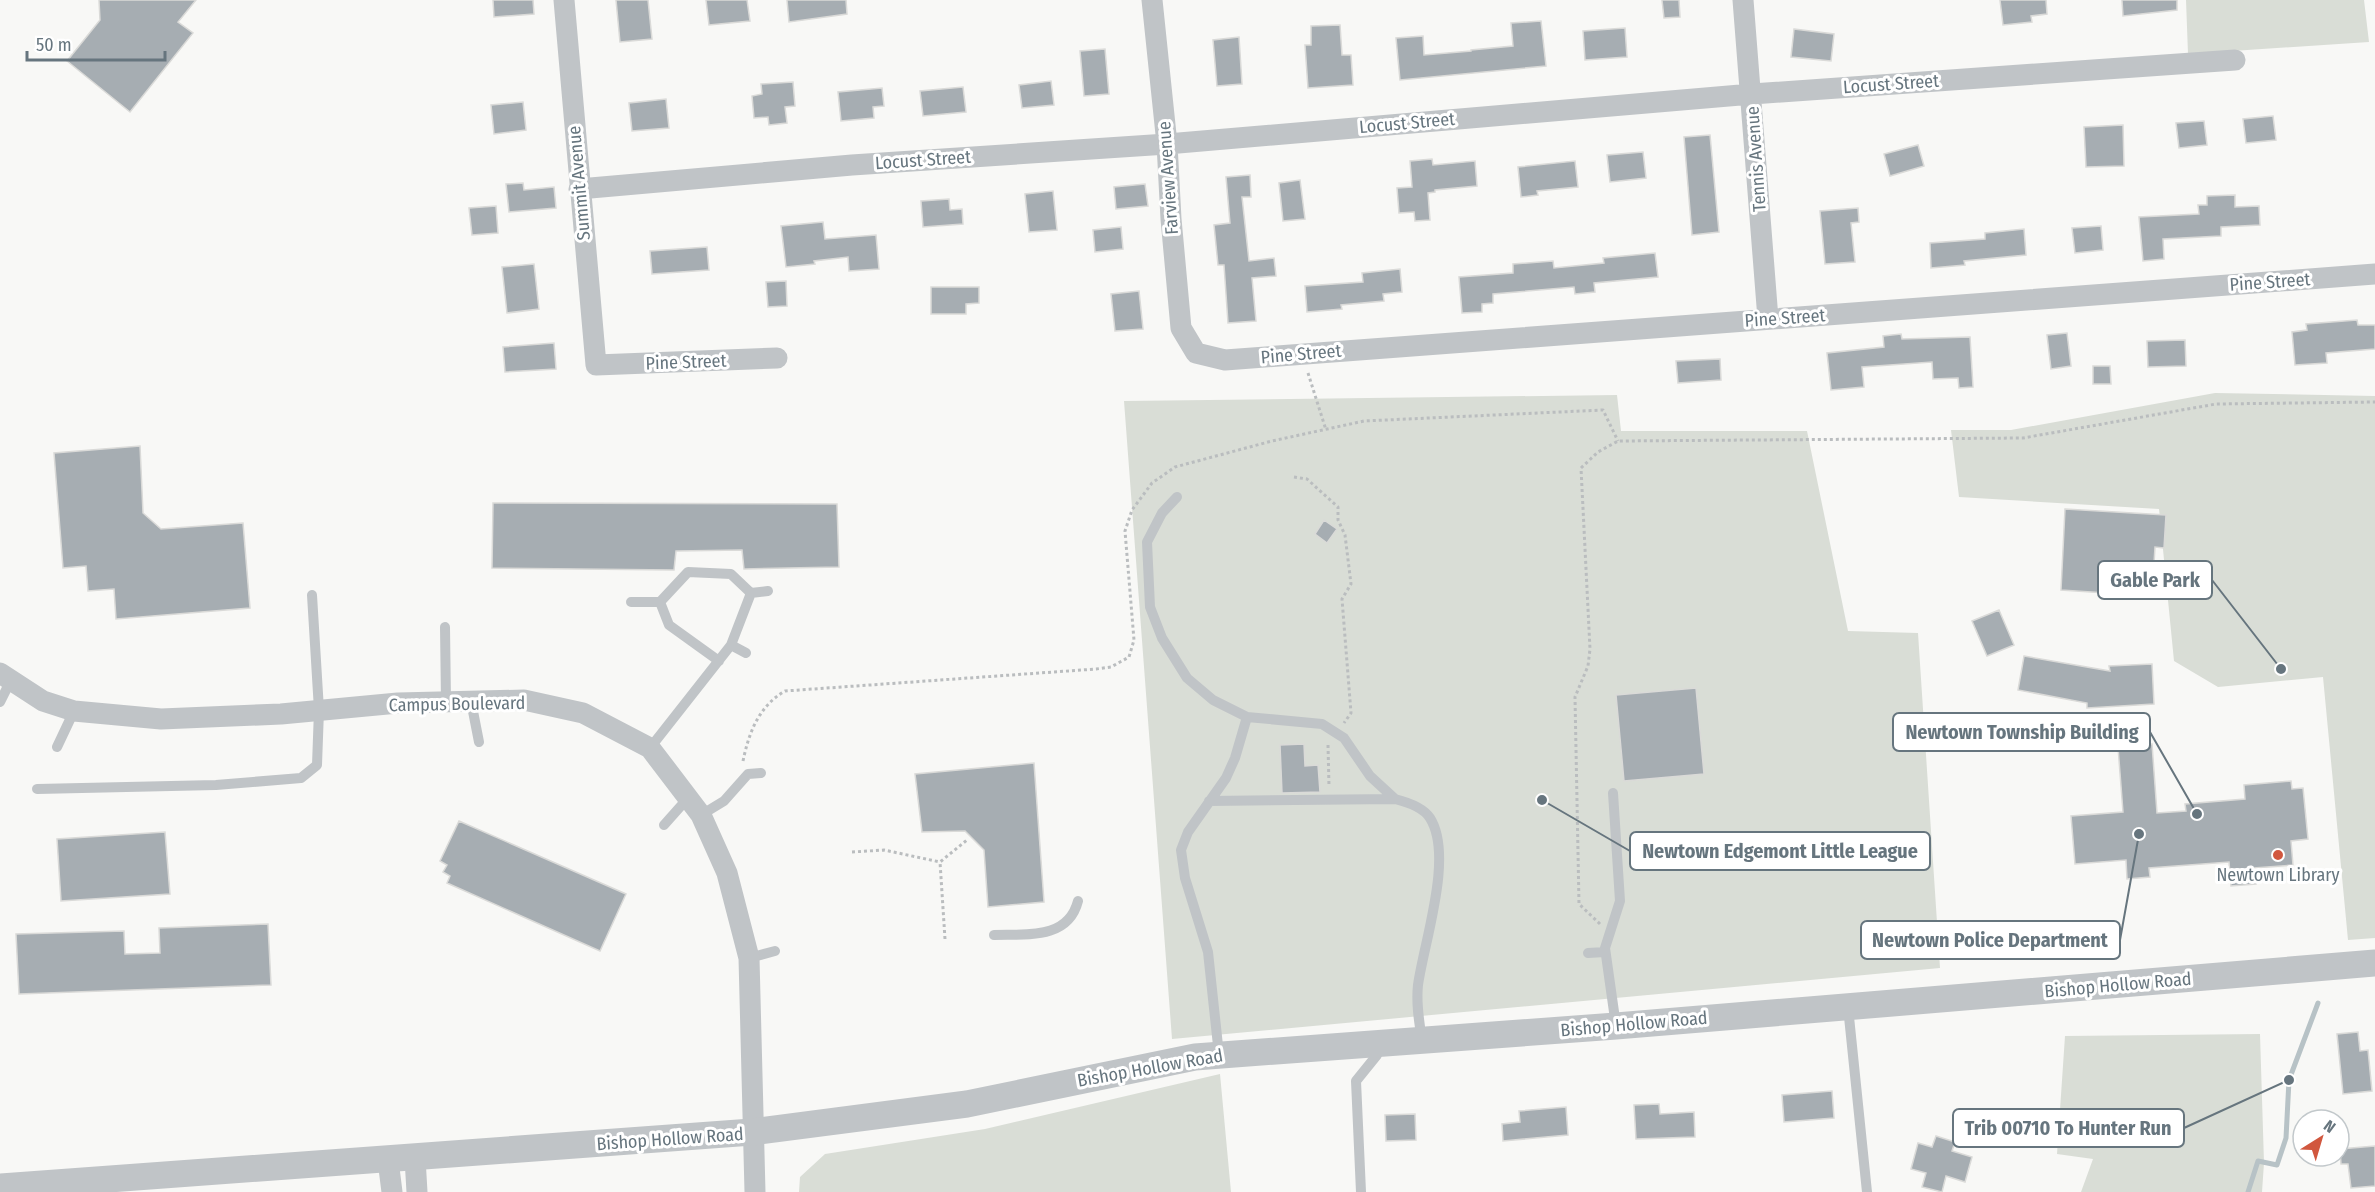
<svg xmlns="http://www.w3.org/2000/svg" width="2375" height="1192" viewBox="0 0 2375 1192" font-family="'Fira Sans Condensed',sans-serif">
<style>
.green{fill:#d9ddd6}
.lines{fill:none;stroke-linecap:round;stroke-linejoin:round}
.stream{stroke:#b7c2c6;stroke-width:5}
.building{fill:#a6adb2;stroke:#dadad8;stroke-width:1.5}
.path{stroke:#babdbf;stroke-width:3;stroke-dasharray:3 3;stroke-linecap:butt}
.service{stroke:#c0c4c7;stroke-width:10}
.minor{stroke:#c0c4c7;stroke-width:21}
.tertiary{stroke:#c0c4c7;stroke-width:27}
.poi-dot{fill:#d1573e;stroke:#fff;stroke-width:2}
.labels{text-anchor:middle;dominant-baseline:central;stroke-width:6;stroke-linejoin:round;paint-order:stroke}
.street-label{font-size:18px;fill:#66757e;stroke:#fff}
.poi-label{font-size:18px;fill:#66757e;stroke:#fff}
.leader{fill:none;stroke:#66757e;stroke-width:2}
.callout-dot{fill:#66757e;stroke:#fff;stroke-width:2}
.callout{fill:#fff;stroke:#66757e;stroke-width:2}
.callout-label{font-size:20px;text-anchor:middle;font-weight:bold;fill:#66757e}
</style>
<rect width="100%" height="100%" fill="#f8f8f6"/>
<!-- green -->
<path class="green" d="M 2186,0 L 2364,0 L 2369,42 L 2188,54 Z
M 2215,393 L 2375,396 L 2375,938 L 2348,940 L 2323,677 L 2218,687 L 2174,661 L 2159,509 L 1959,497 L 1951,430 L 2011,430 Z
M 1617,395 L 1621,431 L 1807,431 L 1848,631 L 1918,633 L 1940,968 L 1172,1039 L 1124,401 Z
M 2260,1034 L 2264,1163 L 2262,1192 L 2081,1192 L 2093,1159 L 2057,1154 L 2065,1036 Z
M 1220,1074 L 1231,1192 L 799,1192 L 800,1177 L 825,1154 L 985,1129 Z"/>
<g class="lines">
<!-- stream -->
<path class="stream" d="M 2248,1192 L 2258,1161 L 2277,1165 L 2286,1138 L 2289,1080 L 2318,1003"/>
</g>
<!-- building -->
<path class="building" d="M 99,0 L 196,0 L 178,22 L 193,33 L 130,112 L 67,61 L 100,20 Z
M 493,0 L 533,0 L 534,14 L 494,17 Z
M 616,0 L 648,0 L 652,39 L 620,42 Z
M 706,0 L 747,0 L 750,21 L 709,25 Z
M 787,0 L 846,0 L 847,14 L 789,22 Z
M 1662,0 L 1679,0 L 1680,17 L 1664,18 Z
M 2000,0 L 2046,0 L 2047,14 L 2031,16 L 2032,22 L 2003,25 Z
M 2122,0 L 2177,0 L 2177,10 L 2123,16 Z
M 1541,21 L 1546,66 L 1400,80 L 1396,38 L 1423,36 L 1424,55 L 1471,51 L 1471,50 L 1513,46 L 1511,23 Z
M 1340,25 L 1342,55 L 1351,55 L 1353,85 L 1308,88 L 1305,45 L 1311,45 L 1311,26 Z
M 1625,28 L 1627,57 L 1585,60 L 1583,31 Z
M 1794,29 L 1834,34 L 1831,61 L 1791,57 Z
M 1239,37 L 1242,84 L 1217,86 L 1213,40 Z
M 1105,49 L 1109,94 L 1084,96 L 1080,51 Z
M 1051,81 L 1054,105 L 1022,108 L 1019,85 Z
M 793,82 L 795,106 L 785,107 L 787,123 L 769,125 L 768,117 L 754,118 L 752,96 L 762,94 L 761,84 Z
M 963,87 L 966,112 L 923,116 L 920,91 Z
M 882,88 L 884,106 L 873,107 L 874,118 L 841,121 L 838,92 Z
M 666,99 L 669,128 L 632,131 L 629,103 Z
M 523,102 L 526,130 L 494,134 L 491,105 Z
M 2273,116 L 2276,140 L 2246,143 L 2243,119 Z
M 2204,121 L 2207,145 L 2179,148 L 2176,123 Z
M 2123,125 L 2124,166 L 2086,167 L 2084,127 Z
M 1710,135 L 1719,232 L 1692,235 L 1684,137 Z
M 1918,145 L 1924,166 L 1890,176 L 1884,154 Z
M 1643,152 L 1646,178 L 1610,182 L 1607,155 Z
M 1432,159 L 1433,165 L 1475,161 L 1477,186 L 1435,190 L 1435,192 L 1428,193 L 1430,220 L 1415,221 L 1414,212 L 1399,213 L 1397,188 L 1412,187 L 1410,161 Z
M 1575,161 L 1578,187 L 1537,191 L 1538,195 L 1521,197 L 1518,167 Z
M 1250,175 L 1251,197 L 1242,197 L 1249,261 L 1274,258 L 1276,276 L 1252,278 L 1256,321 L 1228,323 L 1224,265 L 1218,265 L 1214,225 L 1230,223 L 1226,177 Z
M 1300,180 L 1305,219 L 1283,221 L 1279,183 Z
M 523,183 L 524,190 L 554,187 L 556,208 L 509,212 L 506,184 Z
M 1145,184 L 1148,206 L 1116,209 L 1114,187 Z
M 1053,191 L 1057,230 L 1029,232 L 1025,194 Z
M 2235,195 L 2235,207 L 2259,206 L 2260,225 L 2221,227 L 2221,236 L 2163,239 L 2164,259 L 2143,261 L 2139,217 L 2199,214 L 2198,205 L 2207,205 L 2207,196 Z
M 949,199 L 950,210 L 962,209 L 963,224 L 923,227 L 921,201 Z
M 496,206 L 498,233 L 472,235 L 469,208 Z
M 1858,208 L 1859,222 L 1851,223 L 1855,262 L 1825,264 L 1820,211 Z
M 823,222 L 825,239 L 876,235 L 879,269 L 849,271 L 848,257 L 814,261 L 815,264 L 786,267 L 781,226 Z
M 2101,226 L 2103,250 L 2075,253 L 2072,228 Z
M 1121,227 L 1123,249 L 1095,252 L 1093,230 Z
M 2024,229 L 2026,255 L 1964,261 L 1965,265 L 1931,268 L 1930,243 L 1985,239 L 1985,233 Z
M 707,247 L 709,270 L 652,274 L 650,251 Z
M 1655,253 L 1658,277 L 1594,283 L 1595,292 L 1575,294 L 1574,287 L 1493,294 L 1493,303 L 1482,304 L 1482,312 L 1462,313 L 1459,277 L 1513,273 L 1513,264 L 1553,261 L 1554,268 L 1604,263 L 1603,258 Z
M 534,264 L 539,309 L 507,313 L 502,267 Z
M 1400,269 L 1402,292 L 1383,294 L 1384,301 L 1341,305 L 1342,309 L 1307,312 L 1305,286 L 1363,282 L 1362,273 Z
M 786,281 L 787,306 L 768,307 L 766,282 Z
M 931,287 L 979,287 L 979,303 L 966,304 L 966,314 L 931,314 Z
M 1139,291 L 1143,329 L 1115,331 L 1111,294 Z
M 2357,320 L 2358,325 L 2375,325 L 2375,349 L 2326,353 L 2327,363 L 2295,365 L 2292,332 L 2307,330 L 2306,324 Z
M 2067,333 L 2071,366 L 2051,369 L 2047,335 Z
M 1901,334 L 1902,339 L 1970,337 L 1973,387 L 1959,388 L 1958,378 L 1933,379 L 1932,362 L 1862,367 L 1864,387 L 1831,390 L 1827,353 L 1884,347 L 1883,336 Z
M 2185,340 L 2186,366 L 2148,367 L 2147,341 Z
M 554,343 L 556,369 L 505,372 L 503,347 Z
M 1720,359 L 1721,380 L 1678,383 L 1676,361 Z
M 2093,366 L 2110,366 L 2111,384 L 2093,384 Z
M 140,446 L 143,513 L 161,529 L 243,523 L 250,608 L 116,619 L 114,589 L 88,591 L 86,566 L 63,568 L 54,453 Z
M 493,503 L 837,504 L 839,567 L 744,569 L 742,550 L 676,551 L 674,570 L 492,568 Z
M 2065,509 L 2166,515 L 2164,548 L 2155,547 L 2152,596 L 2061,590 Z
M 1324,520 L 1337,529 L 1327,543 L 1315,534 Z
M 1999,610 L 2014,645 L 1987,656 L 1972,621 Z
M 2024,656 L 2110,671 L 2109,666 L 2152,664 L 2154,704 L 2087,708 L 2087,703 L 2018,690 Z
M 1696,688 L 1704,774 L 1624,781 L 1616,695 Z
M 1304,744 L 1305,766 L 1318,765 L 1320,792 L 1282,793 L 1280,745 Z
M 2152,744 L 2157,813 L 2186,811 L 2185,804 L 2245,799 L 2244,785 L 2291,781 L 2292,789 L 2303,788 L 2308,839 L 2291,841 L 2293,865 L 2254,868 L 2256,884 L 2231,886 L 2229,862 L 2149,868 L 2150,877 L 2127,879 L 2126,860 L 2075,864 L 2071,816 L 2123,812 L 2118,747 Z
M 1034,763 L 1044,902 L 988,907 L 984,850 L 965,831 L 922,832 L 915,774 Z
M 459,821 L 626,894 L 600,951 L 447,883 L 450,876 L 443,872 L 447,865 L 440,861 Z
M 165,832 L 170,894 L 61,901 L 57,839 Z
M 268,924 L 271,985 L 19,994 L 16,934 L 124,931 L 125,954 L 160,953 L 159,928 Z
M 2358,1032 L 2360,1051 L 2368,1050 L 2372,1091 L 2343,1094 L 2337,1034 Z
M 1832,1091 L 1834,1118 L 1784,1122 L 1782,1095 Z
M 1659,1104 L 1660,1114 L 1694,1112 L 1695,1137 L 1636,1139 L 1634,1105 Z
M 1566,1107 L 1568,1135 L 1503,1141 L 1502,1124 L 1520,1122 L 1519,1111 Z
M 1415,1114 L 1416,1140 L 1386,1141 L 1385,1115 Z
M 1936,1136 L 1955,1142 L 1952,1151 L 1972,1157 L 1965,1182 L 1946,1176 L 1942,1192 L 1922,1187 L 1926,1173 L 1911,1169 L 1918,1143 L 1932,1147 Z
M 2375,1146 L 2375,1186 L 2351,1188 L 2348,1164 L 2341,1164 L 2340,1149 Z"/>
<g class="lines">
<!-- path -->
<path class="path" d="M 1308,373 L 1326,430
M 1294,477 L 1307,479 L 1338,507 L 1338,520 L 1345,535 L 1351,584 L 1342,599 L 1351,713 L 1344,723
M 1328,745 L 1329,786
M 743,761 C 749,732 759,706 785,691 L 1096,669 L 1111,667 L 1129,657 L 1134,640 L 1125,531 L 1132,510 L 1152,483 L 1175,467 L 1272,441 L 1364,421 L 1603,410 L 1618,441
M 852,852 L 884,850 L 940,862
M 1600,924 L 1579,904 L 1575,697 L 1588,666 L 1590,649 L 1581,468 L 1598,452 L 1618,441 L 2023,438 L 2216,404 L 2375,402
M 945,939 L 940,862 L 967,840"/>
<!-- service -->
<path class="service" d="M 1177,497 L 1162,513 L 1147,542 L 1150,607 L 1162,638 L 1187,678 L 1213,700 L 1247,717 L 1322,724 L 1344,738 L 1370,776 L 1395,799
M 751,593 L 768,591
M 631,602 L 660,602
M 445,627 L 446,702
M 731,645 L 746,653
M 471,701 L 479,742
M 0,702 L 11,680
M 57,747 L 74,711
M 650,748 L 731,645 L 751,593 L 731,574 L 688,572 L 660,602 L 669,625 L 719,661
M 37,789 L 216,785 L 301,778 L 317,765 L 319,710 L 312,595
M 1613,793 L 1620,901 L 1605,948 L 1616,1026
M 1209,801 L 1395,799 C 1407,802 1423,807 1430,818 C 1454,856 1424,942 1418,985 C 1416,1003 1419,1022 1422,1040
M 701,815 L 724,801 L 748,774 L 761,773
M 664,825 L 688,798
M 994,935 C 1026,934 1068,940 1078,901
M 1588,953 L 1605,952
M 749,958 L 775,951
M 1848,1007 L 1867,1192
M 1219,1055 L 1208,952 L 1185,878 L 1181,850 L 1188,832 L 1226,778 L 1235,758 L 1247,717
M 1361,1192 L 1356,1081 L 1377,1055 L 1378,1046"/>
<!-- minor -->
<path class="minor" d="M 564,0 L 596,365 L 777,358
M 1152,0 L 1167,144 L 1171,219 L 1181,328 L 1196,353 L 1225,360 L 2375,274
M 1743,0 L 1768,319
M 579,189 L 852,165 L 1167,144 L 1752,94 L 2235,60
M 0,673 L 43,701 L 74,711 L 161,719 L 281,714 L 398,703 L 524,700 L 583,713 L 650,748 L 701,815 L 727,873 L 749,958 L 755,1192
M 415,1158 L 417,1192
M 388,1160 L 392,1192"/>
<!-- tertiary -->
<path class="tertiary" d="M 0,1187 L 752,1132 L 967,1104 L 1195,1057 L 1616,1026 L 2375,963"/>
</g>
<!-- markers -->
<circle class="poi-dot" cx="2278" cy="855" r="6"/>
<g class="labels">
<!-- street labels -->
<g class="street-label">
<text transform="translate(1891 84) rotate(-4)">Locust Street</text>
<text transform="translate(1407 123) rotate(-5)">Locust Street</text>
<text transform="translate(1756 159) rotate(-94)">Tennis Avenue</text>
<text transform="translate(923 160) rotate(-4)">Locust Street</text>
<text transform="translate(1168 178) rotate(-94)">Farview Avenue</text>
<text transform="translate(579 183) rotate(-95)">Summit Avenue</text>
<text transform="translate(2270 282) rotate(-4)">Pine Street</text>
<text transform="translate(1785 318) rotate(-4)">Pine Street</text>
<text transform="translate(1301 354) rotate(-5)">Pine Street</text>
<text transform="translate(686 362) rotate(-2)">Pine Street</text>
<text transform="translate(457 704) rotate(-1)">Campus Boulevard</text>
<text transform="translate(2118 985) rotate(-5)">Bishop Hollow Road</text>
<text transform="translate(1634 1024) rotate(-5)">Bishop Hollow Road</text>
<text transform="translate(1150 1068) rotate(-10)">Bishop Hollow Road</text>
<text transform="translate(670 1139) rotate(-4)">Bishop Hollow Road</text>
</g>
<!-- poi labels -->
<g class="poi-label">
<text x="2278" y="875">Newtown Library</text>
</g>
</g>
<!-- callouts -->
<path class="leader" d="M2281 669L2212 580M2197 814L2150 732M1542 800L1630 851M2139 834L2120 940M2289 1080L2184 1128"/>
<g class="callout-dot">
<circle cx="2281" cy="669" r="6"/>
<circle cx="2197" cy="814" r="6"/>
<circle cx="1542" cy="800" r="6"/>
<circle cx="2139" cy="834" r="6"/>
<circle cx="2289" cy="1080" r="6"/>
</g>
<g class="callout">
<rect x="2098" y="561" width="114" height="38" rx="6"/>
<rect x="1893" y="713" width="257" height="38" rx="6"/>
<rect x="1630" y="832" width="300" height="38" rx="6"/>
<rect x="1861" y="921" width="259" height="38" rx="6"/>
<rect x="1953" y="1109" width="231" height="38" rx="6"/>
</g>
<g class="callout-label">
<text x="2155" y="587">Gable Park</text>
<text x="2022" y="739">Newtown Township Building</text>
<text x="1780" y="858">Newtown Edgemont Little League</text>
<text x="1990" y="947">Newtown Police Department</text>
<text x="2068" y="1135">Trib 00710 To Hunter Run</text>
</g>
<!-- north arrow -->
<g transform="translate(2321 1138) rotate(37)"><circle r="28" fill="#ffffff" stroke="#c2c8cb" stroke-width="1.5"/>
<path d="M0-4.5L10 22L0 15L-10 22Z" fill="#d1573e"/>
<text y="-9" font-size="16" font-weight="bold" text-anchor="middle" fill="#66757e">N</text>
</g>
<!-- scale -->
<path d="M27 51v9h138v-9" fill="none" stroke="#66757e" stroke-width="3"/>
<text x="36" y="51" font-size="18" fill="#66757e" stroke="#ffffff" stroke-width="4.5" paint-order="stroke">50 m</text>
</svg>
